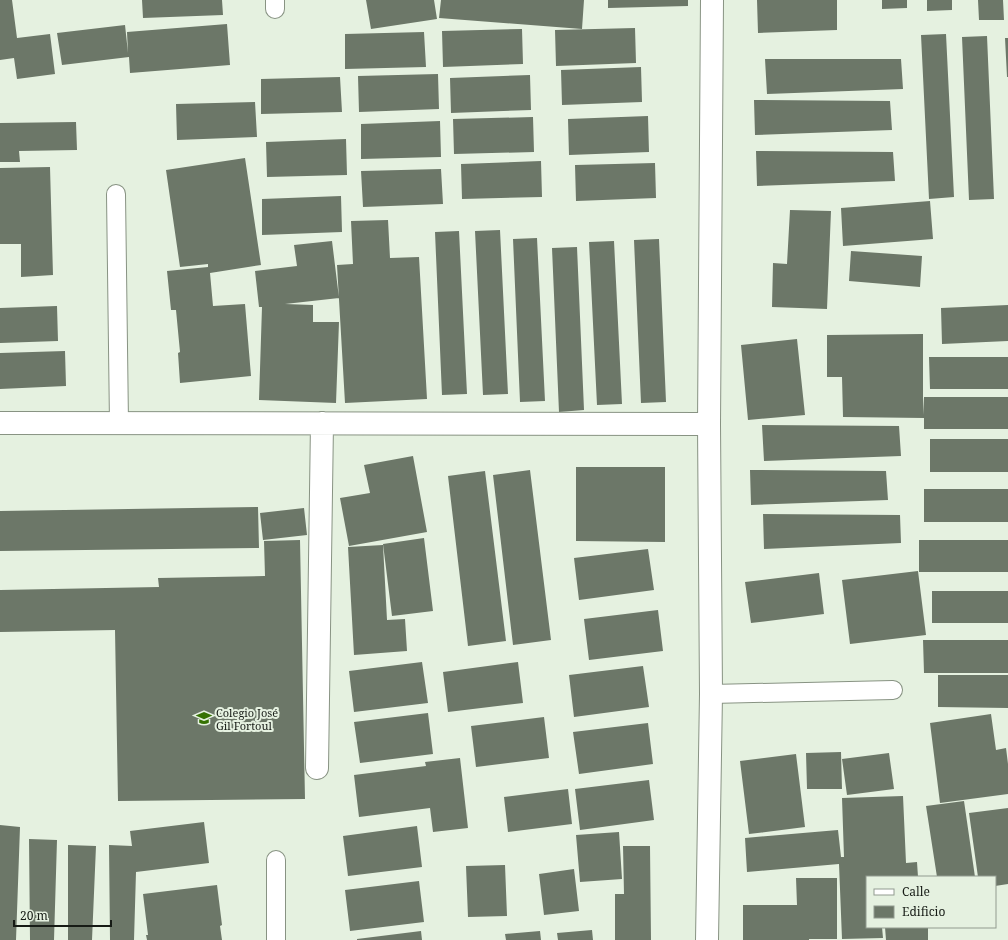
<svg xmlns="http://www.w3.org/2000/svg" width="1008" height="940" viewBox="0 0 1008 940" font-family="'Noto Serif',serif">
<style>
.building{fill:#6c7768}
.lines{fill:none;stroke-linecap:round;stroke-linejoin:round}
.service-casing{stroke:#889383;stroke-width:20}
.minor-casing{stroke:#889383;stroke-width:24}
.service{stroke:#fff;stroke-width:18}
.minor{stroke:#fff;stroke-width:22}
.labels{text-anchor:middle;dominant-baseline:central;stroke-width:4;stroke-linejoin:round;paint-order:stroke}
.poi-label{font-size:11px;fill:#161b15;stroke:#e5f1e0;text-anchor:start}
</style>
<rect width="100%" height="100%" fill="#e5f1e0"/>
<!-- building -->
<path class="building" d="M 0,0 L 12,0 L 17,38 L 50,34 L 55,74 L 17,79 L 14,58 L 0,60 Z
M 142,0 L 222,0 L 223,15 L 143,18 Z
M 366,0 L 434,0 L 437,19 L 371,29 Z
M 441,0 L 584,0 L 582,29 L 439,18 Z
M 608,0 L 688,0 L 688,6 L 608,8 Z
M 757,0 L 837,0 L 837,30 L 758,33 Z
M 882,0 L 907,0 L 907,8 L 882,9 Z
M 927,0 L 952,0 L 952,10 L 927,11 Z
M 978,0 L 1003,0 L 1004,20 L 979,20 Z
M 227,24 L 230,65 L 130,73 L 129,57 L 62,65 L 57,33 L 125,25 L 128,53 L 127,32 Z
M 635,28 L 636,63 L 556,66 L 555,30 Z
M 522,29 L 523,64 L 443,67 L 442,31 Z
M 424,32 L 426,67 L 345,69 L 345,34 Z
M 946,34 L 954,197 L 929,199 L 921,35 Z
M 987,36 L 994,199 L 969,200 L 962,37 Z
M 1005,38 L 1008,38 L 1008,77 L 1007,77 Z
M 765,59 L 901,59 L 903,89 L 767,94 Z
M 641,67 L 642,102 L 562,105 L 561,70 Z
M 438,74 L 439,109 L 359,112 L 358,76 Z
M 530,75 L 531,110 L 451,113 L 450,78 Z
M 340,77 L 342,112 L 261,114 L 261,79 Z
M 754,100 L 890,101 L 892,130 L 755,135 Z
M 255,102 L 257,137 L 177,140 L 176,104 Z
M 648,116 L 649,152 L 569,155 L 568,119 Z
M 533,117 L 534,152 L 454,154 L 453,119 Z
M 440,121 L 441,157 L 361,159 L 361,124 Z
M 76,122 L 77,150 L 19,151 L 20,162 L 0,162 L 0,123 Z
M 346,139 L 347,175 L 267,177 L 266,142 Z
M 756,151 L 893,152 L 895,181 L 757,186 Z
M 245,158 L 261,265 L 210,273 L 213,306 L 245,304 L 251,376 L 180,383 L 178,353 L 180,352 L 176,310 L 171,310 L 167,271 L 208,267 L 208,264 L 180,267 L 166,170 Z
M 541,161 L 542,197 L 462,199 L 461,164 Z
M 655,163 L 656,198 L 576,201 L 575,165 Z
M 50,167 L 53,275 L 21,277 L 21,244 L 0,244 L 0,168 Z
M 441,169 L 443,204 L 363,207 L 361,171 Z
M 341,196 L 342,232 L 262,235 L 262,199 Z
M 930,201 L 933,239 L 843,246 L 841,208 Z
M 790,210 L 831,211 L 827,309 L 772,307 L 773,263 L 787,264 Z
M 388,220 L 390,258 L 419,257 L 427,399 L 345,403 L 337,265 L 353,264 L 351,221 Z
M 500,230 L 508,394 L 483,395 L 475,231 Z
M 459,231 L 467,394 L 442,395 L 435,232 Z
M 537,238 L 545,401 L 520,402 L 513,239 Z
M 659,239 L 666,402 L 641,403 L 634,240 Z
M 332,241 L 339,298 L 285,304 L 313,305 L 313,322 L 339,322 L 336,403 L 259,400 L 262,307 L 259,307 L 255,271 L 297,266 L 294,245 Z
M 614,241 L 622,404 L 597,405 L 589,242 Z
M 577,247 L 584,410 L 559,412 L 552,248 Z
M 851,251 L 922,256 L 920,287 L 849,281 Z
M 1008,305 L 1008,341 L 942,344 L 941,308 Z
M 57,306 L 58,341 L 0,343 L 0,308 Z
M 923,334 L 923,415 L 924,397 L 1008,397 L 1008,429 L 924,429 L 924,418 L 843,417 L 842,377 L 827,377 L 827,335 Z
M 797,339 L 805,415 L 748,420 L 741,345 Z
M 65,351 L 66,386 L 0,389 L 0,353 Z
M 929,357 L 1008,357 L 1008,389 L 930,389 Z
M 762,425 L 899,426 L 901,456 L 764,461 Z
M 930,439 L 1008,439 L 1008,472 L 930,472 Z
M 413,456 L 427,532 L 349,546 L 340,498 L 370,493 L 364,465 Z
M 576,467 L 665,467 L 665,542 L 576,541 Z
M 530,470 L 551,640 L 513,645 L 493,475 Z
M 750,470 L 886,471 L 888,500 L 751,505 Z
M 485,471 L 506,641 L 468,646 L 448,476 Z
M 924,489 L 1008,489 L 1008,522 L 924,522 Z
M 258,507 L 259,548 L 0,551 L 0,511 Z
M 304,508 L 307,535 L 263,540 L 260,513 Z
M 763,514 L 900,515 L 901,543 L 764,549 Z
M 424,538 L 433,611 L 392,616 L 383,544 Z
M 300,540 L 305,799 L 118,801 L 115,630 L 0,632 L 0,590 L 159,587 L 158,578 L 265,576 L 264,541 Z
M 919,540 L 1008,540 L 1008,572 L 919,572 Z
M 383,545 L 387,620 L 405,619 L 407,651 L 354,655 L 348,547 Z
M 648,549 L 654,590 L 579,600 L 574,558 Z
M 918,571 L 926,635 L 850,644 L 842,580 Z
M 819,573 L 824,614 L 751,623 L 745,582 Z
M 932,591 L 1008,591 L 1008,623 L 932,623 Z
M 658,610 L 663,651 L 589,660 L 584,619 Z
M 923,640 L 1008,640 L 1008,673 L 924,673 Z
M 422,662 L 428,703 L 354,712 L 349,671 Z
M 518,662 L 523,703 L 448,712 L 443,672 Z
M 643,666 L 649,707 L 574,717 L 569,675 Z
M 938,675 L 1008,675 L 1008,708 L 938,707 Z
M 428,713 L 433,754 L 360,763 L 354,722 Z
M 991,714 L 996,750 L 1006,748 L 1008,764 L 1008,794 L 940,803 L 930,723 Z
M 544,717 L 549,758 L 476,767 L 471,726 Z
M 648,723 L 653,764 L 579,774 L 573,732 Z
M 841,752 L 842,789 L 807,789 L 806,753 Z
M 889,753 L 894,789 L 847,795 L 842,759 Z
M 796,754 L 805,827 L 749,834 L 740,761 Z
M 460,758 L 468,828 L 433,832 L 430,808 L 359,817 L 354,775 L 426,766 L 425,762 Z
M 649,780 L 654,820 L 580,830 L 575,789 Z
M 568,789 L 572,824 L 508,832 L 504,797 Z
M 903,796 L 906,863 L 917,862 L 918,877 L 867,877 L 867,927 L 882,927 L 883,938 L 842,939 L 839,864 L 747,872 L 745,838 L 838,830 L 841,857 L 844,857 L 842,798 Z
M 964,801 L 975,877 L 937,877 L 926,806 Z
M 1008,808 L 1008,884 L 995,886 L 995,877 L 978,877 L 969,813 Z
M 204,822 L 209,863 L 136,872 L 134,940 L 110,940 L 109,845 L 132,846 L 130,831 Z
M 0,825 L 20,827 L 16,940 L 0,940 Z
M 417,826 L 422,867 L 348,876 L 343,836 Z
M 619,832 L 622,879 L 580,882 L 576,835 Z
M 29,839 L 57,840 L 54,940 L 30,940 Z
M 68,845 L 96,846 L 92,940 L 68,940 Z
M 623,846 L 650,846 L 651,940 L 615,940 L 615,894 L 624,894 Z
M 505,865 L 507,916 L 468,917 L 466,866 Z
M 574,869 L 579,911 L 544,915 L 539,874 Z
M 796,878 L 837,878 L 837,939 L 809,939 L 809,940 L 743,940 L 743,905 L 797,905 Z
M 419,881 L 424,922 L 350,931 L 345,890 Z
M 217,885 L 222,925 L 220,926 L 222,940 L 147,940 L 146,935 L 148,935 L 143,894 Z
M 885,927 L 928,927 L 928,940 L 886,940 Z
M 592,930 L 593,940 L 558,940 L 557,933 Z
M 421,931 L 422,940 L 357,940 L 357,939 Z
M 540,931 L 541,940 L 506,940 L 505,934 Z"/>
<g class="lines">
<!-- service casing -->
<g class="service-casing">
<path id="service" d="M 275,9 L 275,0
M 116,194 L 119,423
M 711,694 L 893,690
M 276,940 L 276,860"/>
</g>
<!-- minor casing -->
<g class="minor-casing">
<path id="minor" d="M 0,423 L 709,424
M 317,768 L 322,423
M 707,940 L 711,694 L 709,424 L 712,0"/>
</g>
<!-- service -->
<use href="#service" class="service"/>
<!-- minor -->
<use href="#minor" class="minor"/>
</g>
<!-- icons -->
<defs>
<g id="school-bare" transform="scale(1.2)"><path d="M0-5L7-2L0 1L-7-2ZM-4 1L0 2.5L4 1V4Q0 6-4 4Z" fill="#367204" stroke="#e5f1e0" stroke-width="2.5" paint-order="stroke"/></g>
</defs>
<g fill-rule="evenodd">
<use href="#school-bare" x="204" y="718"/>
</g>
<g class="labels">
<!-- poi labels -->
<g class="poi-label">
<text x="216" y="712">Colegio José<tspan x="216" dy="13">Gil Fortoul</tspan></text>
</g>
</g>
<!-- legend -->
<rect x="866" y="876" width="130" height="52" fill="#e5f1e0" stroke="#929b8f"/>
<rect x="874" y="889" width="20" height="6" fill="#ffffff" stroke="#929b8f"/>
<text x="902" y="896" font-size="12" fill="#161b15">Calle</text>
<rect x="874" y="906" width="20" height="12" fill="#6c7768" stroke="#929b8f"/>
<text x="902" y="916" font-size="12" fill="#161b15">Edificio</text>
<!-- scale -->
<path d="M14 920v6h97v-6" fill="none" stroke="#161b15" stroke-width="2"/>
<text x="20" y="920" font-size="12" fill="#161b15" stroke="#e5f1e0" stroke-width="3" paint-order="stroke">20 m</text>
</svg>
